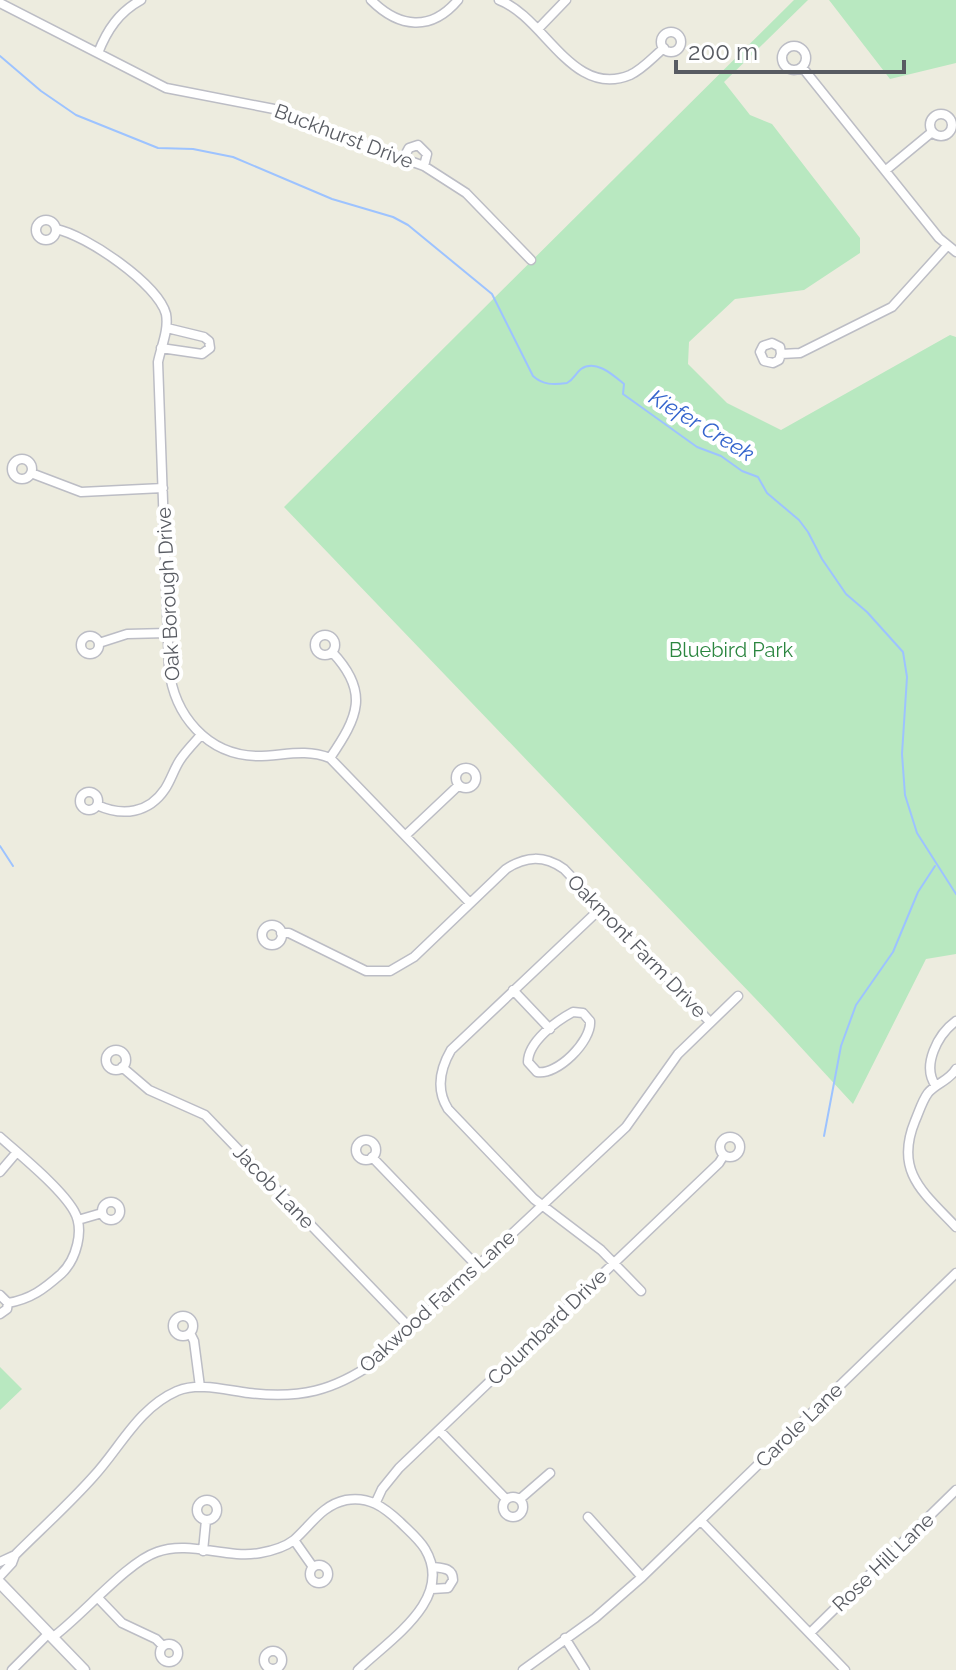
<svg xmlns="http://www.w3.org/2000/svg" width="956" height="1670" viewBox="0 0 956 1670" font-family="Raleway,sans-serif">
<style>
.green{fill:#b8e8c0}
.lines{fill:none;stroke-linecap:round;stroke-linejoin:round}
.stream{stroke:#9dc3ff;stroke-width:2}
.minor-casing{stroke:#bcbdc5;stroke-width:11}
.tertiary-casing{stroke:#bcbdc5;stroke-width:13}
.minor{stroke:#fff;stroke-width:8}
.tertiary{stroke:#fff;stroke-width:10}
.labels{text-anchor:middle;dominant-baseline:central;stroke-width:8;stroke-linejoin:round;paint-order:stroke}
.street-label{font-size:20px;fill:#585b62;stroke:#fff}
.park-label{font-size:20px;fill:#2c8640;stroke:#fff}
.water-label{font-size:22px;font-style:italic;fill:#3464cd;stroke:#fff}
</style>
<rect width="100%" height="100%" fill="#edecdf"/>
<!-- green -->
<path class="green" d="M 794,0 L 808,0 L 724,82 L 750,115 L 772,124 L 860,238 L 860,253 L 804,290 L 735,299 L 689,342 L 688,364 L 727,403 L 781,430 L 950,335 L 956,337 L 956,954 L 926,959 L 853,1104 L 773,1017 L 284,507 Z
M 829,0 L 956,0 L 956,63 L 890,79 Z
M 0,1367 L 22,1389 L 0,1410 Z"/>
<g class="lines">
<!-- stream -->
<path class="stream" d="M 0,56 L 41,91 L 76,115 L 158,148 L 193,149 L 233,157 L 332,199 L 393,217 L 408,225 L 492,294 L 533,376 C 543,385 553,385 567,383 C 574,379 575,374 581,369 C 596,359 613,375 624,384 L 623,394 L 697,447 L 721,456 L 742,471 L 758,477 L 767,493 L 799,520 L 808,532 L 822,559 L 846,594 L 867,612 L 903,652 L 907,677 L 902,754 L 905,795 L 917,833 L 956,894
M 0,846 L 13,866
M 824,1136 L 841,1046 L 856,1005 L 893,952 L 918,892 L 935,866"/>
<!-- minor casing -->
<g class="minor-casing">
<path id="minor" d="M 371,0 C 399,28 431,32 458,0
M 499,0 C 545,17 572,99 630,75 C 643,69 653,57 664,48
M 0,3 L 166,88 L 274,109 L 334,134 L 424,166 L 466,193 L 531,260
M 538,29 L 566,0
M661 42a10 10 0 1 1 20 0a10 10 0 1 1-20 0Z
M782 58a12 12 0 1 1 24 0a12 12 0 1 1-24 0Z
M 98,53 C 107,30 119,12 141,0
M 802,67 L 939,238 L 956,252
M930 125a11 11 0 1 1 22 0a11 11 0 1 1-22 0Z
M 403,159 L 409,148 L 418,145 L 427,154 L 424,166
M 886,170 L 932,132
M36 230a10 10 0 1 1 20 0a10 10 0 1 1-20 0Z
M 56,229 C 86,235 158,284 166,314 C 169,330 161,347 158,362 L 169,668 C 174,715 207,755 257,756 C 283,756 304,748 330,758 L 470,903
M 161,348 L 202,354 L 210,348 L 209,341 L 204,337 L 167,328
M 781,354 L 780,347 L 772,343 L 763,346 L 760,352 L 764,361 L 773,363 L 779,360 L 781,354 L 800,353 L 892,307 L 947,246
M12 469a10 10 0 1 1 20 0a10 10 0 1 1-20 0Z
M 31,473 L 81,492 L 163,488
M315 645a10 10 0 1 1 20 0a10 10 0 1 1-20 0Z
M81 645a9 9 0 1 1 18 0a9 9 0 1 1-18 0Z
M 99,643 L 127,634 L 168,633
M 330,758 C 358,717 370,692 332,652
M456 778a10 10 0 1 1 20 0a10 10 0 1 1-20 0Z
M80 801a9 9 0 1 1 18 0a9 9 0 1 1-18 0Z
M 97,805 C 123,817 149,813 165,789 C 171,780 174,769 180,760 C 186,751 194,743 201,735
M 406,835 L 459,785
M 601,908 L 451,1050 C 440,1069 436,1090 448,1109 L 534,1199 L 601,1250 L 641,1291
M262 935a10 10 0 1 1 20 0a10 10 0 1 1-20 0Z
M 281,933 L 289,933 L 366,971 L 390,971 L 414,957 L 506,869 C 526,856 544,855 564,869 L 710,1022
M 513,990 L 550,1029
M 573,1012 L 583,1013 L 590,1021 C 592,1041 557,1076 537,1072 L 528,1062 C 528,1042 556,1021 573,1012 Z
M106 1060a10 10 0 1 1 20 0a10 10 0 1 1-20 0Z
M 122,1067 L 149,1090 L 205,1115 L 411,1329
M 956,1069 C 949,1081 936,1083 928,1093 C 922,1101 919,1112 915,1121 C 894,1172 924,1193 956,1227
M 936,1086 C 921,1066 938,1034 956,1021
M 0,1137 C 20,1155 61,1188 74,1211 C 85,1230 76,1260 61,1274 C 44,1289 31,1299 8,1303
M720 1147a10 10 0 1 1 20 0a10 10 0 1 1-20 0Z
M356 1150a10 10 0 1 1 20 0a10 10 0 1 1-20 0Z
M 372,1157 L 477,1266
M 0,1172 L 17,1152
M102 1211a9 9 0 1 1 18 0a9 9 0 1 1-18 0Z
M 78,1220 L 102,1213
M 0,1295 L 8,1303 L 7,1309 L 0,1314
M173 1326a10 10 0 1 1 20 0a10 10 0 1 1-20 0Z
M 190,1333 L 194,1341 L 200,1387
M 439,1430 L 506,1499
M503 1507a10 10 0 1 1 20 0a10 10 0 1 1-20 0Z
M 520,1499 L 550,1473
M197 1510a10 10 0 1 1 20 0a10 10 0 1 1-20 0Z
M 376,1502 L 382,1489 L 399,1468 L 719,1163 L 724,1155
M 588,1517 L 642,1577
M 701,1521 L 845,1670
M 294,1540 L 313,1567
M 203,1551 L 206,1520
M 0,1562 L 15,1555
M310 1574a9 9 0 1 1 18 0a9 9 0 1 1-18 0Z
M 0,1576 L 12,1563 L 15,1555 C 41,1529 68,1505 93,1477 C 120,1448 138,1408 177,1391 C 200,1382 225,1390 249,1393 C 300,1399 333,1391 375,1362 L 626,1127 L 678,1054 L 738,996
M 432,1589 L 448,1588 L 453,1580 C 453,1568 443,1568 433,1567
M 99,1599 L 122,1623 L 156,1639 L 163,1646
M 810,1633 L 956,1490
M 53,1637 C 82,1616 127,1562 157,1552 C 189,1540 226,1559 260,1553 C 271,1551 285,1547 294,1540 C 311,1525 322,1505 346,1500 C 369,1496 384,1507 400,1522 C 408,1530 419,1539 425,1549 C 455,1599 390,1639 358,1670
M 565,1638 L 585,1670
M160 1653a9 9 0 1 1 18 0a9 9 0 1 1-18 0Z
M264 1660a9 9 0 1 1 18 0a9 9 0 1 1-18 0Z
M 12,1670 L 48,1634
M 523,1670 L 595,1618 L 642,1577 L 956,1273"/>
</g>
<!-- tertiary casing -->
<g class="tertiary-casing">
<path id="tertiary" d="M 0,1583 L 84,1670"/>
</g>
<!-- minor -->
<use href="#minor" class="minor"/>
<!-- tertiary -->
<use href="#tertiary" class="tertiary"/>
</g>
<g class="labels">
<!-- street labels -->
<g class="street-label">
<text transform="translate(344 136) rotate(21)">Buckhurst Drive</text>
<text transform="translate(168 594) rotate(-93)">Oak Borough Drive</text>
<text transform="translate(637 946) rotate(46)">Oakmont Farm Drive</text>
<text transform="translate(274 1187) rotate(46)">Jacob Lane</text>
<text transform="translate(437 1301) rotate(-42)">Oakwood Farms Lane</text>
<text transform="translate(547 1327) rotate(-44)">Columbard Drive</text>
<text transform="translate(799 1425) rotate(-44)">Carole Lane</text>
<text transform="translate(883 1562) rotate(-44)">Rose Hill Lane</text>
</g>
<!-- park labels -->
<g class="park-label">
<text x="731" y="650">Bluebird Park</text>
</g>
<!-- water labels -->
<g class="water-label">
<text transform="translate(702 425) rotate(31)">Kiefer Creek</text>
</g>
</g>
<!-- scale -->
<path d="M676 60v12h228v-12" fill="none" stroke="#585b62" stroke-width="4"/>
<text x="688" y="60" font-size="24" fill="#585b62" stroke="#ffffff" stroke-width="6" paint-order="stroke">200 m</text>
</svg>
